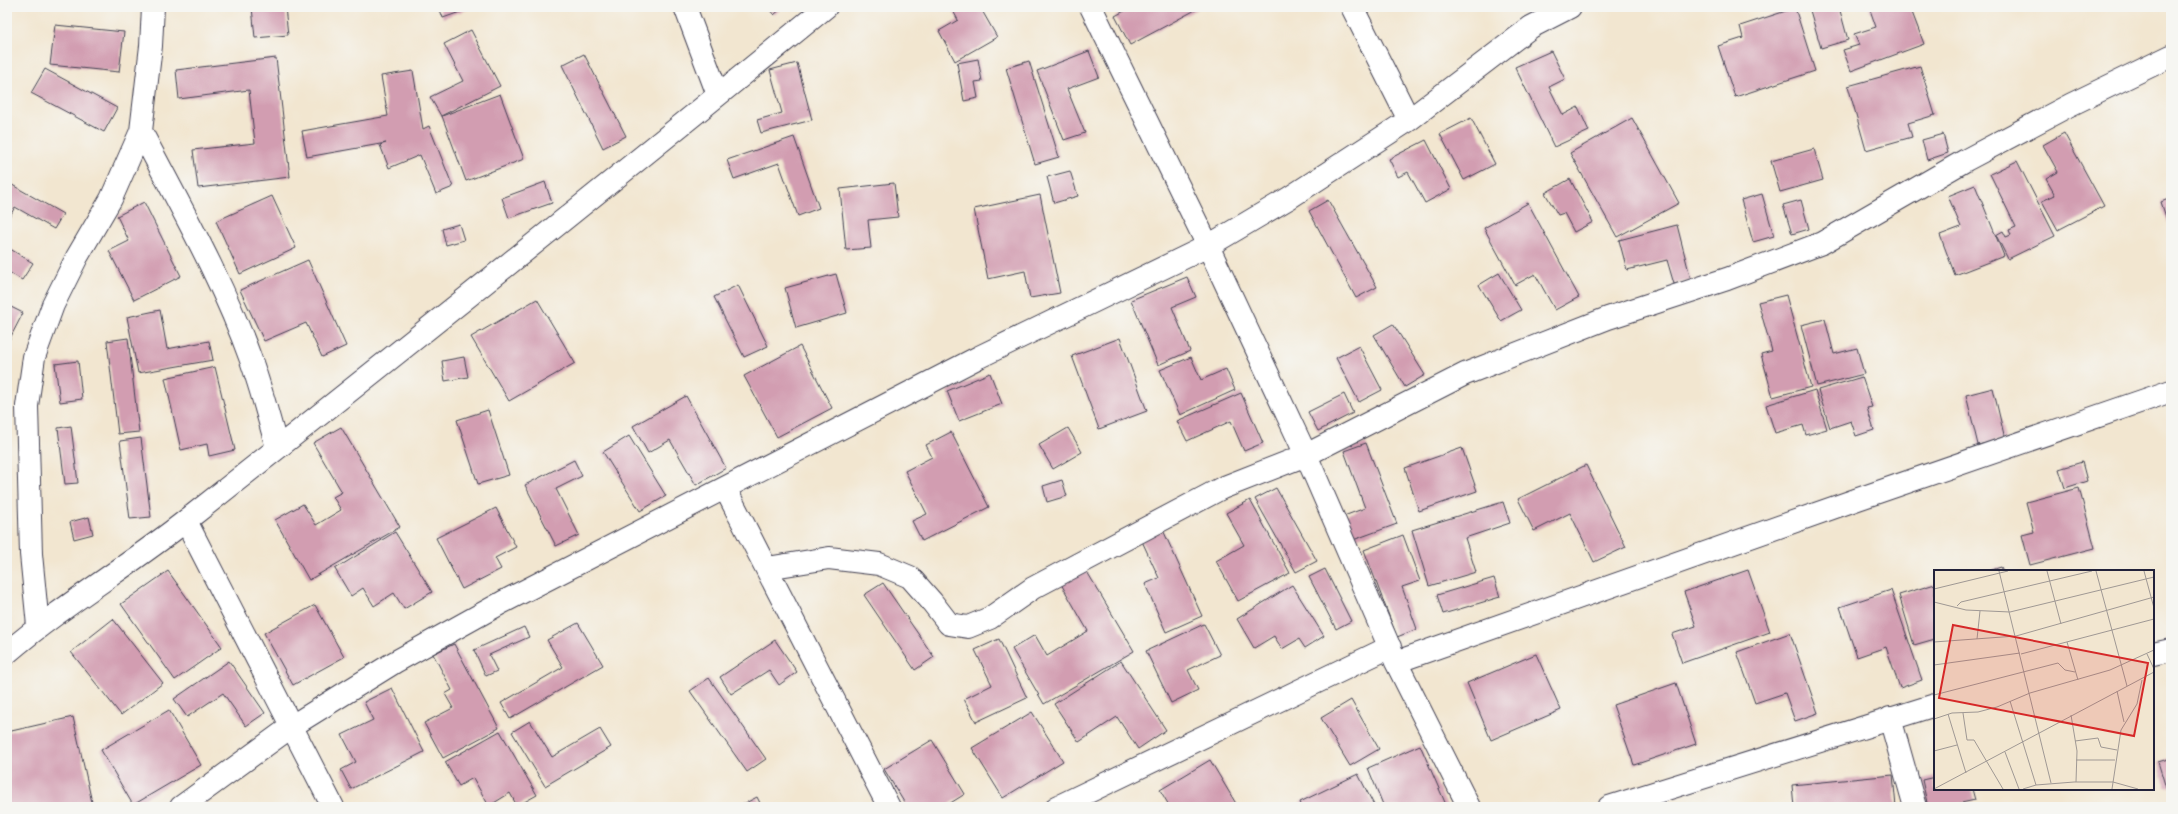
<svg xmlns="http://www.w3.org/2000/svg" width="2178" height="814" viewBox="0 0 2178 814" font-family="'Libre Caslon Text',serif">
<style>
.building{fill:#d29db1}
.lines{fill:none;stroke-linecap:round;stroke-linejoin:round}
.street-casing{stroke:#413f51;stroke-width:24}
.street{stroke:#fff;stroke-width:22}
.inset-road{fill:none;stroke:#9f9894;stroke-width:1}
.view{fill:#d62828;fill-opacity:0.15;stroke:#d62828;stroke-width:2}
.inset-edge{fill:none;stroke:#22223b;stroke-width:2}
</style>
<rect width="100%" height="100%" fill="#f6f6f2"/>
<filter id="ink" filterUnits="userSpaceOnUse"><feTurbulence type="fractalNoise" baseFrequency=".025" numOctaves="2"/><feDisplacementMap in="SourceGraphic" scale="8" xChannelSelector="R" yChannelSelector="G"/><feConvolveMatrix kernelMatrix="1 2 1 2 8 2 1 2 1" color-interpolation-filters="sRGB"/></filter>
<filter id="wash" filterUnits="userSpaceOnUse"><feTurbulence type="fractalNoise" baseFrequency=".012" numOctaves="4" result="noise"/><feDisplacementMap in="SourceGraphic" scale="16" xChannelSelector="R" yChannelSelector="G"/><feGaussianBlur stdDeviation="0.9" result="paint"/><feColorMatrix in="noise" values="0 0 0 0 0 0 0 0 0 0 0 0 0 0 0 0 0 1.4 0 .05"/><feComposite in="paint" operator="in"/></filter>
<g filter="url(#wash)">
<rect width="100%" height="100%" fill="#f2e6d0"/>
<g id="blocks">
<!-- building -->
<path class="building" d="M 252,7 L 285,7 L 288,35 L 255,38 Z
M 439,7 L 474,7 L 443,18 Z
M 767,7 L 783,7 L 774,15 Z
M 951,7 L 980,7 L 997,37 L 955,61 L 939,31 L 958,20 Z
M 1132,7 L 1201,7 L 1130,45 L 1115,16 Z
M 1809,7 L 1839,7 L 1848,40 L 1821,48 Z
M 1869,7 L 1910,7 L 1924,44 L 1851,71 L 1843,50 L 1859,45 L 1854,34 L 1876,27 Z
M 1795,8 L 1815,71 L 1735,97 L 1718,46 L 1743,38 L 1740,26 Z
M 55,25 L 124,32 L 119,72 L 50,65 Z
M 471,30 L 500,86 L 441,116 L 430,97 L 463,81 L 444,44 Z
M 1089,51 L 1099,77 L 1067,89 L 1085,133 L 1064,140 L 1037,71 Z
M 1551,51 L 1565,79 L 1549,87 L 1563,115 L 1578,107 L 1589,131 L 1554,147 L 1515,67 Z
M 584,54 L 626,136 L 603,148 L 562,65 Z
M 276,58 L 290,177 L 198,188 L 193,150 L 255,143 L 249,90 L 179,99 L 176,70 Z
M 978,59 L 982,81 L 975,82 L 978,98 L 964,101 L 957,63 Z
M 1029,61 L 1059,157 L 1035,164 L 1006,68 Z
M 797,63 L 812,120 L 761,133 L 757,120 L 782,113 L 770,70 Z
M 1920,66 L 1935,115 L 1908,123 L 1912,137 L 1866,150 L 1848,86 Z
M 45,69 L 117,108 L 104,132 L 31,93 Z
M 413,71 L 423,129 L 429,126 L 453,187 L 436,194 L 420,155 L 389,168 L 380,145 L 386,143 L 307,157 L 302,131 L 388,116 L 381,76 Z
M 500,94 L 524,159 L 466,181 L 442,116 Z
M 1471,118 L 1495,164 L 1464,180 L 1440,134 Z
M 1632,118 L 1679,203 L 1617,237 L 1570,153 Z
M 2064,133 L 2104,206 L 2058,230 L 2042,201 L 2055,195 L 2046,179 L 2058,172 L 2043,145 Z
M 1943,134 L 1948,153 L 1927,160 L 1922,140 Z
M 794,137 L 819,208 L 798,216 L 779,163 L 734,179 L 727,160 Z
M 1426,140 L 1451,189 L 1425,203 L 1408,172 L 1398,177 L 1389,159 Z
M 1814,149 L 1823,180 L 1780,192 L 1771,161 Z
M 2017,161 L 2055,236 L 2008,259 L 1996,235 L 2003,231 L 2006,237 L 2011,235 L 2009,230 L 2016,227 L 1990,174 Z
M 1070,171 L 1078,196 L 1054,203 L 1047,177 Z
M 1570,179 L 1593,222 L 1574,232 L 1564,213 L 1558,215 L 1545,193 Z
M 7,182 L 63,214 L 54,229 L 15,207 L 7,221 Z
M 545,182 L 552,203 L 509,218 L 502,198 Z
M 894,183 L 898,217 L 868,220 L 871,248 L 846,250 L 840,189 Z
M 1975,185 L 2004,256 L 1955,275 L 1940,235 L 1961,227 L 1948,196 Z
M 1762,194 L 1774,236 L 1753,242 L 1741,200 Z
M 1040,195 L 1060,293 L 1030,298 L 1025,271 L 988,279 L 974,209 Z
M 272,196 L 296,248 L 240,274 L 216,221 Z
M 2171,198 L 2171,222 L 2168,223 L 2161,202 Z
M 1328,200 L 1377,287 L 1356,298 L 1309,211 Z
M 1801,200 L 1809,229 L 1792,234 L 1783,205 Z
M 144,202 L 181,276 L 134,300 L 109,251 L 129,241 L 117,216 Z
M 1528,203 L 1579,297 L 1555,310 L 1535,274 L 1515,285 L 1484,228 Z
M 459,224 L 464,240 L 446,245 L 442,229 Z
M 1677,225 L 1691,280 L 1674,284 L 1667,260 L 1627,270 L 1619,240 Z
M 7,247 L 33,263 L 22,280 L 7,271 Z
M 308,260 L 346,346 L 322,357 L 306,323 L 264,341 L 240,290 Z
M 1499,273 L 1521,310 L 1501,321 L 1479,285 Z
M 836,274 L 847,313 L 796,328 L 785,288 Z
M 1187,277 L 1196,297 L 1172,307 L 1190,351 L 1158,365 L 1131,300 Z
M 738,285 L 768,346 L 744,357 L 714,297 Z
M 1786,295 L 1811,387 L 1773,397 L 1761,354 L 1772,351 L 1758,302 Z
M 537,299 L 575,363 L 509,401 L 471,337 Z
M 7,305 L 23,313 L 7,344 Z
M 160,310 L 167,349 L 209,341 L 213,360 L 138,373 L 127,317 Z
M 1825,319 L 1834,354 L 1857,348 L 1864,374 L 1817,386 L 1801,325 Z
M 1393,324 L 1425,375 L 1405,387 L 1374,335 Z
M 128,338 L 139,432 L 118,434 L 107,341 Z
M 1120,338 L 1147,411 L 1099,429 L 1072,356 Z
M 800,346 L 832,408 L 777,437 L 744,376 Z
M 1359,346 L 1382,390 L 1359,402 L 1336,358 Z
M 464,357 L 468,377 L 445,381 L 442,361 Z
M 1191,357 L 1201,380 L 1226,369 L 1235,390 L 1180,415 L 1160,370 Z
M 78,361 L 82,399 L 60,402 L 55,364 Z
M 215,367 L 235,450 L 209,456 L 207,444 L 181,450 L 165,378 Z
M 990,373 L 1002,404 L 959,421 L 947,391 Z
M 1862,377 L 1872,407 L 1867,408 L 1874,430 L 1856,436 L 1851,421 L 1830,428 L 1818,390 Z
M 1993,388 L 2005,439 L 1978,445 L 1966,395 Z
M 1815,390 L 1827,429 L 1806,435 L 1803,425 L 1775,433 L 1766,405 Z
M 1241,393 L 1263,443 L 1244,451 L 1231,421 L 1187,441 L 1177,421 Z
M 1344,394 L 1353,413 L 1318,431 L 1308,412 Z
M 686,396 L 726,468 L 696,485 L 670,440 L 648,453 L 633,426 Z
M 488,410 L 509,475 L 478,484 L 457,420 Z
M 71,426 L 78,483 L 65,484 L 58,428 Z
M 341,427 L 400,527 L 309,580 L 275,520 L 303,504 L 316,525 L 341,510 L 333,497 L 342,492 L 313,443 Z
M 1068,428 L 1082,452 L 1053,469 L 1039,445 Z
M 951,432 L 989,507 L 922,541 L 912,521 L 927,514 L 905,471 L 932,457 L 926,445 Z
M 629,436 L 666,496 L 640,511 L 603,452 Z
M 141,438 L 151,517 L 130,519 L 120,441 Z
M 1366,443 L 1397,524 L 1353,540 L 1344,516 L 1365,508 L 1344,451 Z
M 1462,448 L 1477,491 L 1419,511 L 1405,468 Z
M 574,460 L 582,476 L 556,489 L 579,535 L 556,546 L 525,485 Z
M 2082,462 L 2087,481 L 2065,488 L 2059,469 Z
M 1586,465 L 1626,547 L 1594,562 L 1570,513 L 1534,531 L 1518,499 Z
M 1062,480 L 1067,496 L 1047,502 L 1043,486 Z
M 1276,488 L 1317,561 L 1296,572 L 1255,499 Z
M 2079,488 L 2095,548 L 2030,565 L 2022,535 L 2034,532 L 2026,502 Z
M 1250,500 L 1290,573 L 1238,601 L 1216,561 L 1244,545 L 1226,513 Z
M 1503,502 L 1510,523 L 1465,538 L 1476,572 L 1429,586 L 1412,530 Z
M 496,508 L 516,547 L 495,558 L 501,569 L 462,589 L 436,538 Z
M 89,517 L 93,534 L 74,539 L 70,522 Z
M 1163,530 L 1202,616 L 1166,632 L 1145,584 L 1159,578 L 1141,539 Z
M 395,532 L 432,592 L 404,609 L 394,593 L 374,606 L 363,588 L 351,596 L 335,569 Z
M 1403,535 L 1420,581 L 1402,587 L 1417,629 L 1397,637 L 1364,550 Z
M 2001,567 L 2003,571 L 1989,571 Z
M 1325,569 L 1351,621 L 1336,629 L 1309,577 Z
M 1086,570 L 1134,651 L 1044,704 L 1012,649 L 1035,635 L 1047,656 L 1088,631 L 1061,584 Z
M 1748,570 L 1770,632 L 1682,663 L 1672,634 L 1696,626 L 1684,592 Z
M 168,571 L 222,647 L 175,680 L 121,604 Z
M 1494,578 L 1500,597 L 1443,614 L 1437,595 Z
M 883,583 L 934,657 L 915,670 L 864,595 Z
M 1935,584 L 1935,639 L 1914,645 L 1899,595 Z
M 1292,585 L 1324,636 L 1305,648 L 1299,639 L 1282,649 L 1274,636 L 1254,648 L 1237,619 Z
M 1891,590 L 1922,680 L 1900,688 L 1886,647 L 1857,657 L 1840,607 Z
M 315,605 L 344,657 L 293,685 L 264,633 Z
M 113,619 L 163,683 L 121,715 L 71,652 Z
M 578,623 L 603,665 L 510,719 L 501,703 L 563,667 L 547,640 Z
M 1204,624 L 1220,655 L 1188,670 L 1198,690 L 1171,703 L 1146,651 Z
M 524,627 L 529,637 L 489,655 L 497,671 L 486,676 L 474,650 Z
M 1790,633 L 1818,713 L 1795,721 L 1785,693 L 1755,703 L 1737,652 Z
M 999,639 L 1027,698 L 976,722 L 964,699 L 992,685 L 975,650 Z
M 775,640 L 797,672 L 779,685 L 769,670 L 731,694 L 720,677 Z
M 454,644 L 499,728 L 443,758 L 424,723 L 453,708 L 445,694 L 452,690 L 433,654 Z
M 1536,654 L 1561,710 L 1491,740 L 1467,683 Z
M 229,661 L 265,713 L 246,726 L 223,693 L 187,717 L 174,699 Z
M 1121,661 L 1166,730 L 1138,749 L 1117,717 L 1079,742 L 1054,704 Z
M 709,678 L 766,759 L 747,772 L 690,691 Z
M 1676,683 L 1696,744 L 1634,765 L 1613,705 Z
M 392,688 L 424,752 L 351,789 L 341,770 L 356,762 L 342,735 L 373,720 L 364,702 Z
M 1351,700 L 1379,749 L 1350,766 L 1321,718 Z
M 169,710 L 201,765 L 133,805 L 101,750 Z
M 1032,712 L 1063,761 L 1003,798 L 972,748 Z
M 73,717 L 93,807 L 7,807 L 7,732 Z
M 530,721 L 552,757 L 600,729 L 611,747 L 545,786 L 512,732 Z
M 500,731 L 537,795 L 517,806 L 510,793 L 489,806 L 473,778 L 459,786 L 445,762 Z
M 932,740 L 965,794 L 944,807 L 907,807 L 884,769 Z
M 1420,745 L 1447,807 L 1384,807 L 1368,768 Z
M 2171,758 L 2171,787 L 2166,788 L 2158,762 Z
M 1210,760 L 1238,807 L 1170,807 L 1160,790 Z
M 1358,774 L 1375,807 L 1302,807 L 1300,802 Z
M 1893,775 L 1896,807 L 1794,807 L 1792,785 Z
M 1935,777 L 1935,789 L 1972,789 L 1975,800 L 1943,807 L 1928,807 L 1922,780 Z
M 757,797 L 762,807 L 738,807 Z
M 2014,804 L 2015,807 L 1997,807 L 1997,806 Z"/>
</g>
</g>
<g filter="url(#ink)">
<use href="#blocks" fill-opacity="0" stroke="#413f51" stroke-width="1"/>
<g class="lines">
<!-- street casing -->
<g class="street-casing">
<path id="street" d="M 685,7 L 718,95
M 1091,7 L 1208,246 L 1306,455 L 1396,662 L 1469,807
M 1352,7 L 1409,120
M 141,131 C 180,206 223,281 251,360 C 261,389 269,418 277,448
M 725,488 L 889,807
M 186,521 L 333,807
M 767,568 L 829,558 L 879,564 L 910,577 L 932,602 L 949,624 L 968,627 L 990,618 L 1033,588 L 1222,488 L 1306,455 L 1465,374 L 1608,318 L 1727,279 L 1822,243 L 1966,160 L 2070,105 L 2171,56
M 38,626 L 31,554 L 27,406 L 34,357 L 53,305 L 77,257 L 111,199 L 141,131 L 151,46 L 153,7
M 7,653 C 64,604 129,566 188,519 C 402,350 615,180 826,7
M 2153,654 L 2171,650
M 1396,662 L 1858,499 L 2171,391
M 1890,718 L 1915,807
M 181,807 L 292,726 L 395,662 L 503,602 L 979,357 L 1208,246 L 1289,198 L 1409,120 L 1531,27 L 1570,7
M 1057,807 L 1390,647
M 1609,807 L 1935,705"/>
</g>
<!-- street -->
<use href="#street" class="street"/>
</g>
</g>
<!-- overview -->
<g transform="translate(1934 570)">
<rect width="220" height="220" fill="#f2e6d0"/>
<path class="inset-road" d="M 65,1 L 117,213M 113,1 L 127,54M 162,1 L 193,116M 210,1 L 220,38M 0,19 L 74,1M 0,32 L 32,40 L 76,42 L 220,7M 23,36 L 27,32 L 158,1M 43,69 L 46,41M 0,72 L 82,66 L 220,27M 133,72 L 144,110M 87,84 L 220,49M 213,84 L 220,99M 0,95 L 86,83M 183,121 L 190,152M 0,125 L 124,93 L 131,100 L 141,102M 76,131 L 102,215M 29,143 L 33,170 L 40,170 L 69,219M 14,144 L 32,203M 137,145 L 143,181 L 142,212M 0,149 L 18,143 L 44,142 L 63,137 L 96,123 L 176,100 L 220,80M 141,171 L 164,168 L 167,177 L 183,180M 0,181 L 23,175M 71,182 L 85,219M 142,190 L 181,190M 0,219 L 220,102M 89,219 L 102,215 L 140,212 L 179,212 L 204,219M 178,219 L 187,160 L 203,134 L 208,110"/>
<path class="view" d="M 19,55 L 214,93 L 200,166 L 5,128 Z"/>
<rect width="220" height="220" class="inset-edge"/>
</g>
<!-- margin -->
<rect width="2178" height="814" fill="none" stroke="#f6f6f2" stroke-width="24"/>
</svg>
